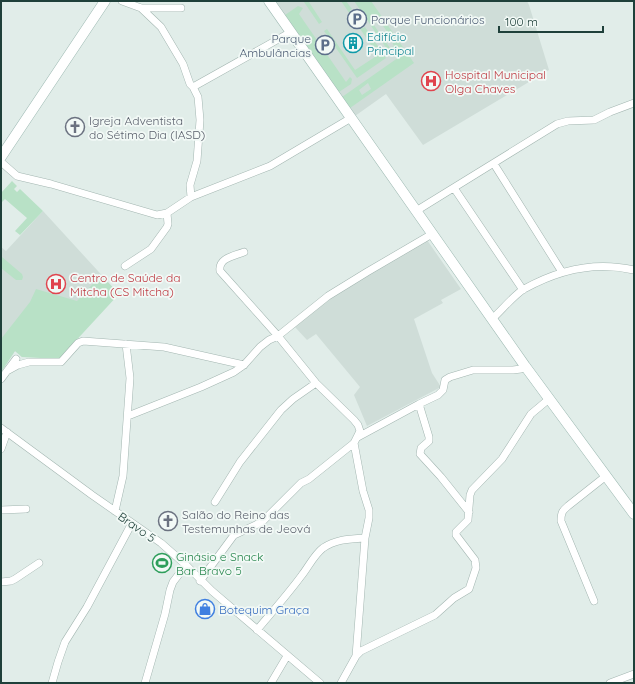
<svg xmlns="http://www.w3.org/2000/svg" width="635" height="684" viewBox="0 0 635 684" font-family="Quicksand,sans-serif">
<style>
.built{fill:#cfddd8}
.green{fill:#b8e1c6;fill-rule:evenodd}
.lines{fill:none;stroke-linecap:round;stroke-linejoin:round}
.street-casing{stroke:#a3b6b1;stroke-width:8}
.secondary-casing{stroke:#9ebab3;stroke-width:11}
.street{stroke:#fff;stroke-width:7}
.secondary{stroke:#fff;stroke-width:10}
.labels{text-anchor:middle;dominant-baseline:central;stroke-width:3.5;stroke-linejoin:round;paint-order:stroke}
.service-label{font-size:12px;fill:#4e5e75;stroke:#f2f9f6;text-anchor:start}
.culture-label{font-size:12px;fill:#0d838f;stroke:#f2f9f6;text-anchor:start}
.health-label{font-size:12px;fill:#be3a42;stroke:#f2f9f6;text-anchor:start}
.worship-label{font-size:12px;fill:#5b616d;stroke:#f2f9f6;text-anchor:start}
.street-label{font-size:12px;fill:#1f403a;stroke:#f2f9f6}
.leisure-label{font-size:12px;fill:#27864d;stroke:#f2f9f6;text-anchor:start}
.shop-label{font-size:12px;fill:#366cbe;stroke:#f2f9f6;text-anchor:start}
</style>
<rect width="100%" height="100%" fill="#e1ede9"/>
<!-- built -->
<path class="built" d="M 275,1 L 527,1 L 529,5 L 549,70 L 423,145 L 386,94 L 355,116 Z
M 43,211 L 119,294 L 22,357 L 15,351 L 1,372 L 1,247 L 6,251 Z
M 427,240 L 461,289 L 441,300 L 443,303 L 414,319 L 432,373 L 441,387 L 367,426 L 354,395 L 360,387 L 316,334 L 307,340 L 294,326 L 340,292 Z"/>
<!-- green -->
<path class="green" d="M 305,1 L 310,1 L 309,2 L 322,22 L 319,24 L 304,2 Z
M 341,1 L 346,1 L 352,9 L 350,10 L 363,28 L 365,27 L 386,58 L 357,78 L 324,31 L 327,29 L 355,70 L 378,55 Z
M 354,1 L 371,1 L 414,63 L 350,108 L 342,97 L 402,55 L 397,47 L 389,52 ZM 377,17 L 392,39 L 391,40 L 394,46 L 390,48 L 371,21 ZM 368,83 L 371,89 L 362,95 L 359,90 Z
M 298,6 L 303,8 L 299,14 L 346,82 L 350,77 L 352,79 L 351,84 L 339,92 L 285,15 Z
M 12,181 L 17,186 L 14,189 L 17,192 L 20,189 L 43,211 L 20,235 L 15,231 L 27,218 L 5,199 L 1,203 L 1,193 Z
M 2,257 L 22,274 L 23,277 L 22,280 L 16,280 L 1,268 Z
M 101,275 L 119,294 L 59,359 L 22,357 L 15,351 L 1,372 L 1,339 L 30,302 L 36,289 L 77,301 Z"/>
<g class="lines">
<!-- street casing -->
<g class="street-casing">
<path id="street" d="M 122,1 L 141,8 L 181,8
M 141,8 L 161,27 L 183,64 L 190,84 L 193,87 L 198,97 L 200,120 L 197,161 L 190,185 L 191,197
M 193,87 L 291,32
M 1,162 L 17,176 L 51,184 L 157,215 L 167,213 L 191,197 L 270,166 L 351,118
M 494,164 L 562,272
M 454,188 L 523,290
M 416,211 L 557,124 L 568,121 L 594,120 L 610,112 L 634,103
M 125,266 L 151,249 L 167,227 L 168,224 L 167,213
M 492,319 C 501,311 514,295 524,289 C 558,270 596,261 634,270
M 7,371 L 18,365 L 29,362 L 61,362 L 78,343 L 83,341 L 164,347 L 244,365
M 1,379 L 16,359
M 419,404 L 429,437 L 429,441 L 421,448 L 420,454 L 441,477 L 469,512
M 128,416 L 201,387 L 234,372 L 244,365 L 260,347 L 269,340 L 278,336 L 328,296 L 367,272 L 432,234
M 1,428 L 92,495 L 161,543 L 186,565 L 212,591 L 320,683
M 358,437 L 419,404 L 438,395 L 443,390 L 445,380 L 450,377 L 473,370 L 513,370 L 521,369 L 525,366
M 354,443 L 363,491 L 369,510 L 369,518 L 365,538 L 356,656
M 1,449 L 7,432
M 215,502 L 240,462 L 281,410 L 293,399 L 316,383
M 1,510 L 26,509
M 115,511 L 123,476 L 130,378 L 126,344
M 200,581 L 234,535 L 262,522 L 301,483 L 309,479 L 354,443 L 360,431 L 358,425 L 354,420 L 316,383 L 278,336 L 220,271 C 218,258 234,256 244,252
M 1,582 L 11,581 L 15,579 L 39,563
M 594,601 L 561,521 C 561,513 562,511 568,506 L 606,476
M 257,630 C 272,612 288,594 302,575 C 309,566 314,555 323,548 C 336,539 350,539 365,538
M 52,683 L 58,662 L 65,642 L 87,607 L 132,523
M 145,683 L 165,614 L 170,590 L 173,582 L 186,565
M 271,683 L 287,656
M 341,683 L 356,656 L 361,651 L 435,615 L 454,598 L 469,589 L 476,568 L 475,560 L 456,535 L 456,532 L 468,520 L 470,495 L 472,490 L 502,459 L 531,414 L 549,399
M 610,683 L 634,674"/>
</g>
<!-- secondary casing -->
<g class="secondary-casing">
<path id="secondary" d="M 269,1 L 525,366 L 634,514
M 1,157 L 105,1"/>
</g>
<!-- street -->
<use href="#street" class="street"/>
<!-- secondary -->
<use href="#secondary" class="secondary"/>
</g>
<!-- icons -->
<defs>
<g id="parking-ring" transform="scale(1)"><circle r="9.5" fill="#f2f9f6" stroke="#5c6f8a" stroke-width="1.5"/><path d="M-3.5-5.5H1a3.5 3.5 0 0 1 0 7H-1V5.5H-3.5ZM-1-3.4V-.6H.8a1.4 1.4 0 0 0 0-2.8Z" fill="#5c6f8a"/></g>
<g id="building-ring" transform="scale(1)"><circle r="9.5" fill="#f2f9f6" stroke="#0f9aa8" stroke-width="1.5"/><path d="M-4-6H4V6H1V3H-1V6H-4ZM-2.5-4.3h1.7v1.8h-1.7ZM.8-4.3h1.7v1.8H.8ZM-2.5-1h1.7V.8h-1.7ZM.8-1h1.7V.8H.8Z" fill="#0f9aa8"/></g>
<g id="hospital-ring" transform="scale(1)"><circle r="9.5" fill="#f2f9f6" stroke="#e0444e" stroke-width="1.5"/><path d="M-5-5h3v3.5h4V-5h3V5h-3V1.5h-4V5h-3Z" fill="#e0444e"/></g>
<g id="church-ring" transform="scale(1)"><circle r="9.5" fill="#f2f9f6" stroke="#6b7280" stroke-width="1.5"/><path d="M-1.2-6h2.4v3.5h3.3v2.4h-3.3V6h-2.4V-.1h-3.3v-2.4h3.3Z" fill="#6b7280"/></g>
<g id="stadium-ring" transform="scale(1)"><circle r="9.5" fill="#f2f9f6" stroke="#2e9e5b" stroke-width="1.5"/><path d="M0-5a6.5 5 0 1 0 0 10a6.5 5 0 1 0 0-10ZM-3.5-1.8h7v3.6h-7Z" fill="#2e9e5b"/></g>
<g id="shop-ring" transform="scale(1)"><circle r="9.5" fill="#f2f9f6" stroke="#3f7fe0" stroke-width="1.5"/><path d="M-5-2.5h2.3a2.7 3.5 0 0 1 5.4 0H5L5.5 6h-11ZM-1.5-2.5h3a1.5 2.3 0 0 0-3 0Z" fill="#3f7fe0"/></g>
</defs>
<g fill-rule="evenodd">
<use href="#parking-ring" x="357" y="19"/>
<use href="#building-ring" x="353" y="43"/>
<use href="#parking-ring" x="325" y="45"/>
<use href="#hospital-ring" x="431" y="81"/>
<use href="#church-ring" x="75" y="127"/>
<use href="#hospital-ring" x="56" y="284"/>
<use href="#church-ring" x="168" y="521"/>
<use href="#stadium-ring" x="162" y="563"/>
<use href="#shop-ring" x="205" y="609"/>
</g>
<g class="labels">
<!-- service labels -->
<g class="service-label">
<text x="371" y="19">Parque Funcionários</text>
<text x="311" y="38" text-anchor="end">Parque<tspan x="311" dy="14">Ambulâncias</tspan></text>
</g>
<!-- culture labels -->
<g class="culture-label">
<text x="367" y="36">Edifício<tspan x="367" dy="14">Principal</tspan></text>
</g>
<!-- health labels -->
<g class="health-label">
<text x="445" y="74">Hospital Municipal<tspan x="445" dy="14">Olga Chaves</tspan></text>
<text x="70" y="277">Centro de Saúde da<tspan x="70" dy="14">Mitcha (CS Mitcha)</tspan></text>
</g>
<!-- worship labels -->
<g class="worship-label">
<text x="89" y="120">Igreja Adventista<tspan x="89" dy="14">do Sétimo Dia (IASD)</tspan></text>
<text x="182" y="514">Salão do Reino das<tspan x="182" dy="14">Testemunhas de Jeová</tspan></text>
</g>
<!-- street labels -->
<g class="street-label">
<text transform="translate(137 527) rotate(35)">Bravo 5</text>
</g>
<!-- leisure labels -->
<g class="leisure-label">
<text x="176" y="556">Ginásio e Snack<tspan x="176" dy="14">Bar Bravo 5</tspan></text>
</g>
<!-- shop labels -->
<g class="shop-label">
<text x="219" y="609">Botequim Graça</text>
</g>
</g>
<!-- border -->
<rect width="635" height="684" fill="none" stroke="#1f403a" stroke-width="4"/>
<!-- scale -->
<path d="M499 26v6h104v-6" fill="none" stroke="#1f403a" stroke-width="2"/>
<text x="505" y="26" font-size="12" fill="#1f403a" stroke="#f2f9f6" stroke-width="3" paint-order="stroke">100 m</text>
</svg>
